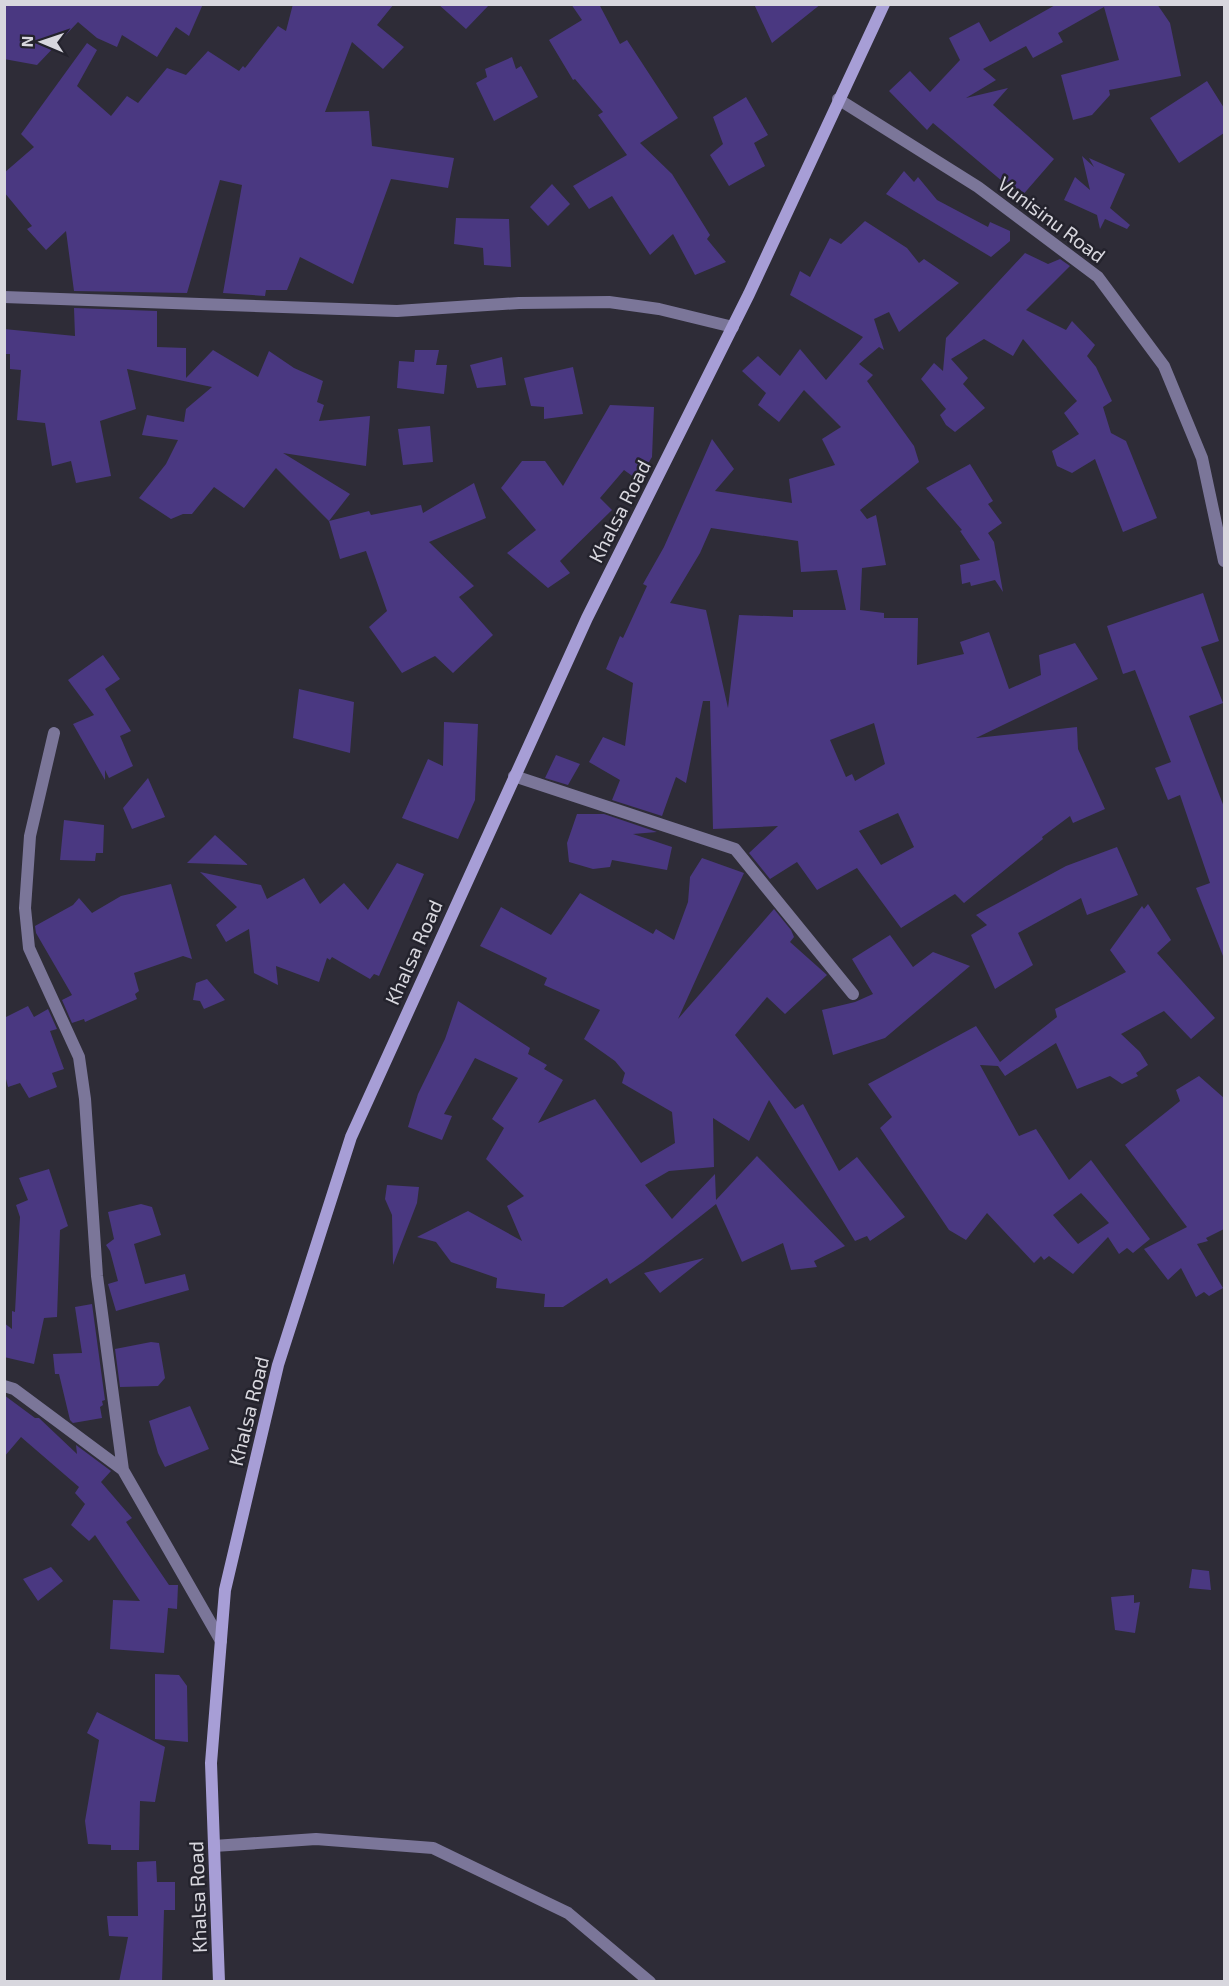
<svg xmlns="http://www.w3.org/2000/svg" width="1229" height="1986" viewBox="0 0 1229 1986" font-family="'Exo 2',sans-serif">
<style>
.building{fill:#4a3881;fill-rule:evenodd}
.lines{fill:none;stroke-linecap:round;stroke-linejoin:round}
.minor{stroke:#7b7699;stroke-width:12}
.tertiary{stroke:#7b7699;stroke-width:12}
.secondary{stroke:#a79ed6;stroke-width:12}
.labels{text-anchor:middle;dominant-baseline:central;stroke-width:5;stroke-linejoin:round;paint-order:stroke}
.street-label{font-size:20px;fill:#d8d7de;stroke:#24232d}
</style>
<rect width="100%" height="100%" fill="#2e2c37"/>
<!-- building -->
<path class="building" d="M 4,4 L 203,4 L 189,36 L 176,27 L 157,57 L 122,35 L 117,47 L 97,38 L 78,22 L 37,65 L 4,59 Z
M 293,4 L 394,4 L 377,25 L 404,47 L 383,69 L 352,42 L 325,112 L 369,111 L 372,146 L 454,158 L 448,188 L 391,179 L 353,284 L 300,257 L 287,290 L 266,290 L 265,296 L 223,293 L 242,185 L 220,180 L 187,293 L 74,291 L 66,231 L 46,250 L 27,229 L 32,226 L 4,192 L 4,173 L 34,147 L 21,134 L 87,43 L 97,50 L 77,86 L 111,116 L 127,96 L 138,103 L 167,68 L 186,75 L 208,51 L 239,71 L 243,66 L 245,68 L 278,26 L 286,31 Z
M 438,4 L 490,4 L 466,29 Z
M 571,4 L 599,4 L 620,44 L 627,40 L 678,118 L 640,143 L 672,174 L 710,235 L 707,239 L 726,262 L 695,275 L 673,234 L 650,255 L 612,196 L 589,209 L 573,186 L 627,155 L 598,115 L 603,112 L 575,79 L 573,80 L 549,40 L 582,20 Z
M 754,4 L 821,4 L 772,43 Z
M 1057,4 L 1157,4 L 1170,23 L 1181,76 L 1109,90 L 1110,95 L 1092,115 L 1073,120 L 1061,75 L 1119,60 L 1104,7 L 1058,33 L 1063,42 L 1033,58 L 1026,46 L 983,69 L 996,80 L 966,98 L 1008,88 L 993,105 L 1054,159 L 1021,197 L 933,123 L 927,130 L 889,91 L 910,71 L 930,92 L 960,60 L 949,38 L 979,22 L 990,42 Z
M 512,57 L 516,69 L 521,66 L 538,97 L 494,121 L 476,83 L 487,77 L 485,69 Z
M 1207,81 L 1224,108 L 1224,133 L 1179,163 L 1150,118 Z
M 746,97 L 768,135 L 754,143 L 765,166 L 729,186 L 710,155 L 723,144 L 713,117 Z
M 1082,156 L 1094,167 L 1089,158 L 1125,174 L 1110,208 L 1130,225 L 1127,229 L 1105,219 L 1100,229 L 1097,215 L 1064,200 L 1075,177 L 1090,190 Z
M 904,171 L 914,182 L 918,177 L 937,200 L 988,227 L 990,222 L 1010,231 L 1010,241 L 991,257 L 886,194 Z
M 552,184 L 570,204 L 548,226 L 530,207 Z
M 456,218 L 509,219 L 511,267 L 484,265 L 483,248 L 454,244 Z
M 865,221 L 907,248 L 919,263 L 924,259 L 959,283 L 899,332 L 889,312 L 874,319 L 884,350 L 879,347 L 859,364 L 873,375 L 867,381 L 914,446 L 919,462 L 860,510 L 867,519 L 876,515 L 886,565 L 862,568 L 860,610 L 884,613 L 884,618 L 918,618 L 917,665 L 964,654 L 960,642 L 989,632 L 1009,689 L 1041,675 L 1039,655 L 1075,643 L 1098,679 L 976,738 L 1077,727 L 1078,749 L 1105,809 L 1073,823 L 1070,816 L 1042,837 L 1043,839 L 964,903 L 955,894 L 901,928 L 857,868 L 817,890 L 797,862 L 770,879 L 749,853 L 778,826 L 713,829 L 710,701 L 703,701 L 686,783 L 676,777 L 662,816 L 612,800 L 620,780 L 589,762 L 603,737 L 625,746 L 633,683 L 606,669 L 620,636 L 623,638 L 647,586 L 643,584 L 664,547 L 712,439 L 734,469 L 715,491 L 792,503 L 789,479 L 835,465 L 822,439 L 841,427 L 804,390 L 779,422 L 758,405 L 766,393 L 742,371 L 758,356 L 780,376 L 800,349 L 826,380 L 863,337 L 790,295 L 800,271 L 810,277 L 830,238 L 841,244 ZM 711,528 L 798,541 L 801,572 L 837,570 L 846,610 L 793,610 L 793,617 L 739,615 L 728,708 L 706,610 L 670,603 L 700,553 ZM 874,723 L 885,764 L 855,781 L 852,774 L 846,777 L 830,740 ZM 898,813 L 914,847 L 881,865 L 859,831 Z
M 1025,253 L 1048,264 L 1060,259 L 1070,266 L 1026,310 L 1066,330 L 1072,321 L 1095,345 L 1087,356 L 1096,367 L 1112,401 L 1103,407 L 1111,433 L 1126,441 L 1157,518 L 1123,532 L 1095,459 L 1072,473 L 1057,466 L 1052,451 L 1079,434 L 1064,413 L 1077,401 L 1023,339 L 1013,356 L 984,339 L 951,359 L 968,378 L 963,384 L 985,408 L 955,432 L 946,425 L 940,415 L 946,409 L 921,379 L 934,363 L 943,371 L 946,338 Z
M 74,308 L 157,311 L 157,347 L 186,348 L 186,378 L 213,350 L 258,377 L 269,351 L 294,368 L 323,381 L 317,402 L 324,405 L 319,421 L 370,416 L 366,466 L 283,453 L 350,494 L 329,521 L 276,468 L 244,508 L 214,487 L 192,514 L 183,514 L 171,519 L 139,498 L 166,464 L 178,440 L 142,435 L 147,415 L 184,422 L 186,409 L 212,387 L 127,369 L 136,409 L 100,421 L 111,476 L 76,483 L 71,461 L 52,466 L 45,423 L 17,420 L 21,370 L 10,369 L 10,354 L 4,354 L 4,329 L 75,336 Z
M 415,350 L 439,350 L 436,365 L 447,365 L 444,394 L 397,388 L 399,361 L 414,362 Z
M 502,357 L 506,385 L 477,388 L 470,365 Z
M 573,367 L 583,414 L 544,419 L 544,407 L 531,406 L 524,378 Z
M 610,405 L 654,407 L 652,457 L 638,480 L 624,470 L 600,498 L 612,510 L 560,561 L 570,573 L 548,588 L 507,553 L 536,530 L 501,488 L 522,461 L 545,461 L 563,486 Z
M 430,426 L 433,462 L 403,465 L 398,429 Z
M 970,464 L 993,501 L 988,504 L 1002,523 L 988,533 L 994,542 L 1003,592 L 995,580 L 971,586 L 970,582 L 962,584 L 960,565 L 980,560 L 960,531 L 962,530 L 926,488 Z
M 474,483 L 486,518 L 429,542 L 474,586 L 459,597 L 493,635 L 453,673 L 435,656 L 402,673 L 369,627 L 387,611 L 366,551 L 340,559 L 329,521 L 369,511 L 371,515 L 421,505 L 423,513 Z
M 1203,593 L 1219,641 L 1201,647 L 1223,703 L 1189,716 L 1224,807 L 1223,956 L 1196,888 L 1210,883 L 1180,795 L 1168,800 L 1155,768 L 1171,762 L 1135,670 L 1123,674 L 1107,626 Z
M 103,655 L 120,679 L 105,689 L 131,731 L 120,736 L 133,766 L 109,778 L 105,770 L 105,780 L 73,724 L 94,715 L 68,680 Z
M 299,689 L 354,702 L 350,753 L 293,738 Z
M 444,722 L 478,724 L 475,800 L 458,839 L 402,818 L 428,759 L 443,766 Z
M 556,755 L 580,764 L 568,785 L 545,778 Z
M 148,778 L 165,817 L 132,829 L 123,808 Z
M 577,814 L 604,814 L 657,832 L 633,834 L 672,847 L 667,870 L 612,860 L 610,867 L 593,869 L 569,862 L 567,843 Z
M 64,820 L 104,825 L 103,853 L 96,853 L 95,861 L 60,860 Z
M 215,835 L 248,865 L 187,863 Z
M 1117,847 L 1138,895 L 1087,915 L 1081,898 L 1018,933 L 1033,965 L 995,989 L 971,935 L 987,925 L 976,915 L 1066,866 Z
M 702,858 L 744,873 L 678,1019 L 774,909 L 791,930 L 794,937 L 790,942 L 827,975 L 785,1014 L 767,997 L 735,1035 L 795,1109 L 803,1104 L 839,1171 L 857,1157 L 905,1217 L 870,1241 L 867,1236 L 855,1241 L 769,1100 L 749,1141 L 713,1118 L 714,1167 L 669,1171 L 645,1185 L 672,1219 L 715,1174 L 716,1200 L 757,1156 L 845,1246 L 814,1261 L 817,1267 L 791,1270 L 783,1243 L 742,1262 L 716,1204 L 643,1262 L 610,1284 L 607,1278 L 563,1307 L 544,1307 L 545,1294 L 496,1288 L 497,1278 L 451,1262 L 436,1242 L 417,1237 L 468,1211 L 522,1241 L 507,1206 L 524,1196 L 486,1159 L 504,1128 L 492,1119 L 518,1078 L 475,1058 L 444,1114 L 452,1116 L 442,1140 L 408,1127 L 418,1094 L 445,1039 L 458,1001 L 530,1048 L 528,1054 L 547,1065 L 544,1069 L 563,1080 L 538,1123 L 595,1099 L 641,1163 L 675,1143 L 672,1112 L 622,1083 L 625,1073 L 615,1061 L 584,1039 L 600,1010 L 544,985 L 547,978 L 480,946 L 501,907 L 551,935 L 580,893 L 653,934 L 656,929 L 674,940 L 688,902 L 690,877 Z
M 397,863 L 424,874 L 379,976 L 374,974 L 370,979 L 332,957 L 330,960 L 327,958 L 319,982 L 276,966 L 278,985 L 254,973 L 249,929 L 226,942 L 216,925 L 237,907 L 200,872 L 261,885 L 267,899 L 304,878 L 320,904 L 344,883 L 368,910 Z
M 171,884 L 192,959 L 183,956 L 134,973 L 139,991 L 135,994 L 137,999 L 85,1022 L 84,1019 L 72,1023 L 62,1000 L 72,995 L 36,933 L 35,926 L 73,905 L 79,898 L 92,913 L 121,896 Z
M 1148,904 L 1171,940 L 1157,953 L 1215,1018 L 1191,1039 L 1164,1011 L 1121,1034 L 1140,1052 L 1148,1065 L 1136,1073 L 1138,1076 L 1122,1084 L 1110,1076 L 1077,1089 L 1056,1043 L 1005,1076 L 998,1066 L 980,1065 L 1019,1136 L 1036,1129 L 1069,1180 L 1091,1160 L 1150,1239 L 1133,1253 L 1127,1248 L 1119,1254 L 1108,1237 L 1073,1274 L 1049,1256 L 1044,1260 L 1041,1256 L 1034,1263 L 987,1213 L 966,1240 L 949,1230 L 880,1128 L 892,1117 L 868,1084 L 976,1026 L 1000,1062 L 1057,1017 L 1055,1009 L 1126,972 L 1110,950 L 1142,906 L 1144,909 ZM 1081,1193 L 1109,1223 L 1078,1244 L 1053,1215 Z
M 890,935 L 913,967 L 933,952 L 970,966 L 885,1038 L 833,1055 L 822,1010 L 855,1002 L 873,994 L 852,959 Z
M 207,979 L 225,1000 L 204,1009 L 200,1001 L 193,1000 L 196,983 Z
M 28,1006 L 34,1017 L 48,1009 L 57,1029 L 50,1031 L 64,1069 L 52,1073 L 57,1087 L 29,1098 L 20,1083 L 8,1087 L 4,1071 L 4,1018 Z
M 1199,1076 L 1224,1098 L 1224,1229 L 1206,1238 L 1208,1241 L 1197,1244 L 1223,1288 L 1209,1296 L 1204,1292 L 1196,1297 L 1181,1268 L 1168,1280 L 1144,1249 L 1187,1227 L 1125,1145 L 1180,1101 L 1176,1090 Z
M 49,1169 L 68,1226 L 60,1230 L 57,1317 L 44,1318 L 34,1364 L 4,1357 L 4,1323 L 12,1329 L 12,1311 L 15,1312 L 20,1217 L 16,1205 L 28,1200 L 19,1178 Z
M 387,1185 L 419,1187 L 417,1203 L 393,1265 L 392,1215 L 385,1199 Z
M 141,1204 L 152,1207 L 161,1235 L 134,1244 L 145,1284 L 185,1274 L 189,1290 L 116,1311 L 108,1284 L 118,1281 L 110,1251 L 106,1245 L 114,1239 L 108,1212 Z
M 704,1258 L 660,1293 L 644,1273 Z
M 92,1304 L 105,1400 L 102,1401 L 103,1405 L 100,1407 L 102,1418 L 73,1423 L 70,1420 L 59,1374 L 55,1374 L 53,1354 L 82,1353 L 75,1307 Z
M 151,1342 L 159,1343 L 165,1378 L 158,1386 L 120,1387 L 115,1349 Z
M 4,1395 L 35,1418 L 39,1418 L 77,1454 L 76,1445 L 111,1471 L 101,1482 L 132,1518 L 126,1522 L 169,1585 L 178,1585 L 177,1609 L 168,1608 L 164,1653 L 110,1649 L 113,1600 L 140,1601 L 95,1535 L 89,1541 L 71,1525 L 85,1504 L 75,1493 L 79,1487 L 21,1437 L 4,1457 Z
M 190,1406 L 209,1449 L 165,1467 L 158,1453 L 149,1421 Z
M 51,1567 L 63,1581 L 38,1601 L 23,1579 Z
M 1192,1569 L 1209,1571 L 1211,1590 L 1189,1588 Z
M 1134,1595 L 1134,1603 L 1140,1602 L 1135,1633 L 1115,1630 L 1111,1597 Z
M 155,1674 L 179,1675 L 187,1686 L 188,1742 L 155,1739 Z
M 97,1712 L 165,1747 L 155,1802 L 140,1801 L 139,1850 L 111,1850 L 111,1845 L 88,1844 L 85,1821 L 99,1740 L 87,1733 Z
M 156,1861 L 157,1882 L 175,1882 L 175,1910 L 164,1910 L 162,1982 L 119,1982 L 128,1937 L 109,1936 L 107,1916 L 138,1916 L 137,1862 Z"/>
<g class="lines">
<!-- minor -->
<path class="minor" d="M 838,99 L 978,187 L 1098,277 L 1164,366 L 1202,458 L 1224,561
M 4,297 L 397,311 L 519,303 L 609,302 L 659,309 L 733,327
M 54,733 L 30,836 L 25,908 L 29,948 L 79,1057 L 85,1099 L 97,1276 L 123,1470
M 514,776 L 735,849 L 853,994
M 4,1386 L 14,1389 L 123,1470 L 221,1641"/>
<!-- tertiary -->
<path class="tertiary" d="M 214,1846 L 316,1839 L 433,1848 L 568,1913 L 650,1982"/>
<!-- secondary -->
<path class="secondary" d="M 219,1982 L 211,1763 L 225,1590 L 278,1365 L 351,1137 L 587,618 L 749,294 L 884,4"/>
</g>
<g class="labels">
<!-- street labels -->
<g class="street-label">
<text transform="translate(1052 219) rotate(37)">Vunisinu Road</text>
<text transform="translate(619 511) rotate(-63)">Khalsa Road</text>
<text transform="translate(413 952) rotate(-66)">Khalsa Road</text>
<text transform="translate(248 1411) rotate(-76)">Khalsa Road</text>
<text transform="translate(197 1897) rotate(-92)">Khalsa Road</text>
</g>
</g>
<!-- border -->
<rect width="1229" height="1986" fill="none" stroke="#d8d7de" stroke-width="12"/>
<!-- north arrow -->
<g transform="translate(42 42) rotate(272)" stroke="#24232d" stroke-width="4.5" paint-order="stroke">
<path d="M0-4.5L10 22L0 15L-10 22Z" fill="#d8d7de"/>
<text y="-9" font-size="16" font-weight="bold" text-anchor="middle" fill="#d8d7de">N</text>
</g>
</svg>
